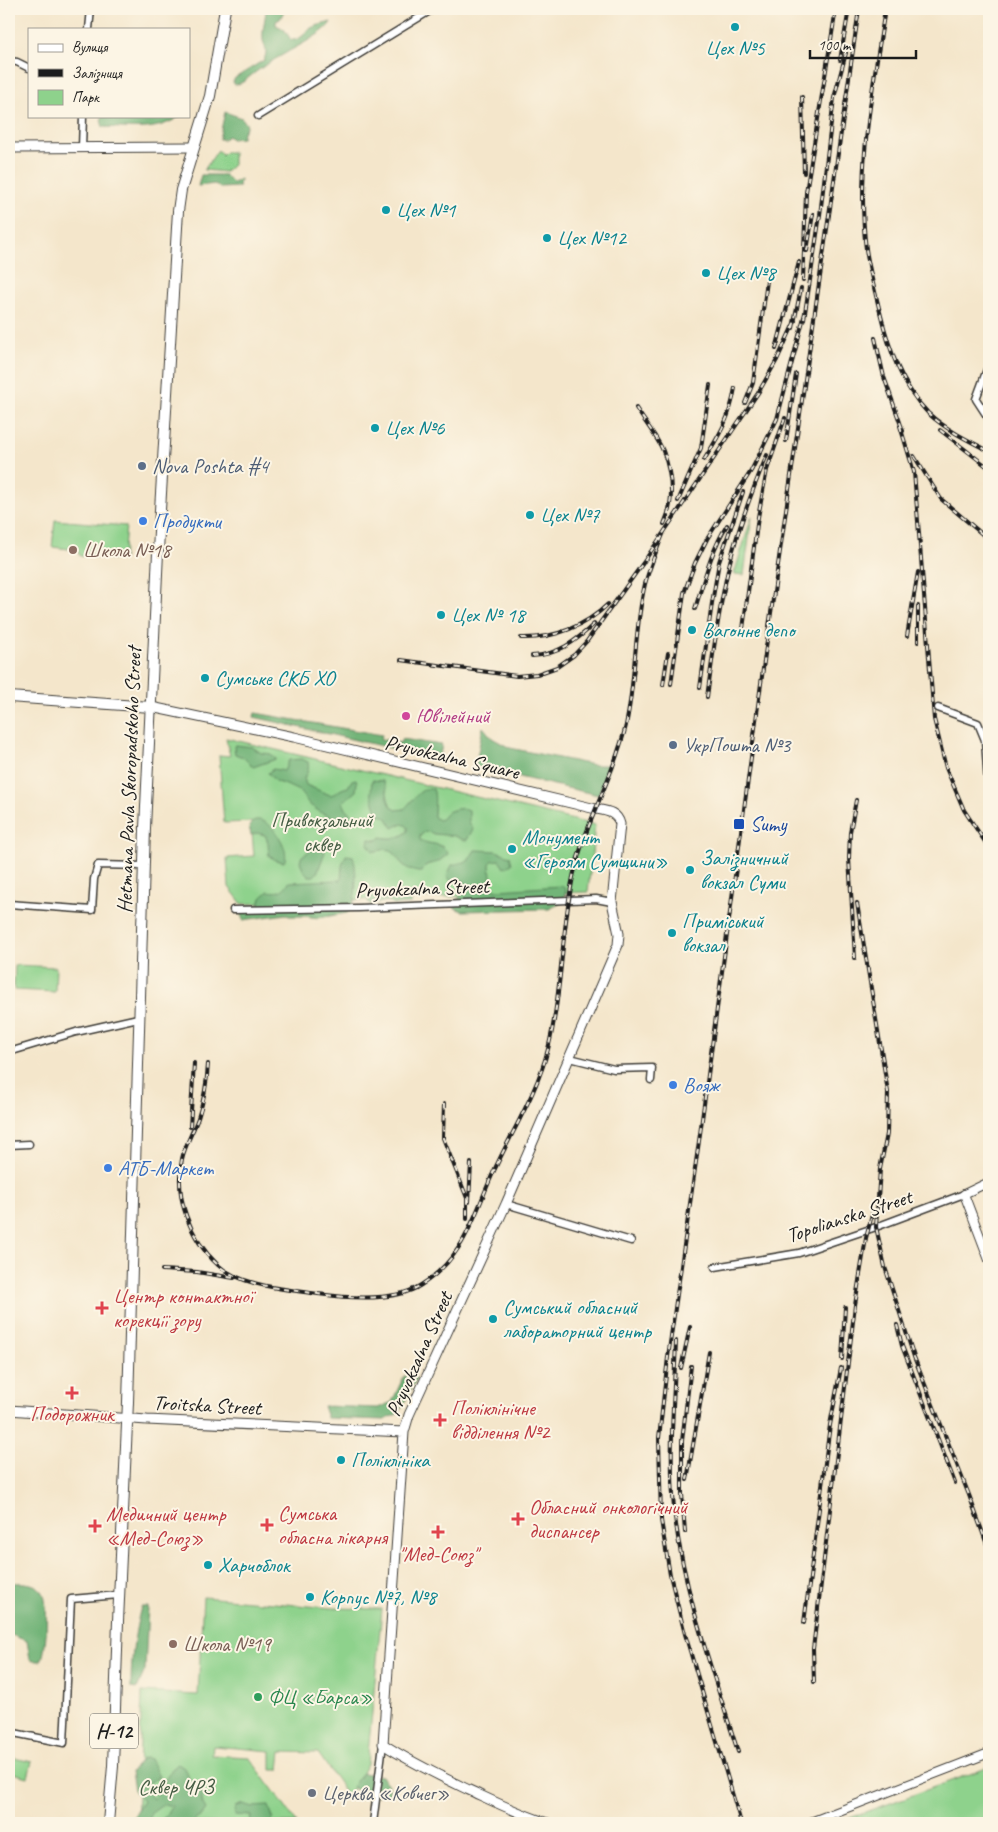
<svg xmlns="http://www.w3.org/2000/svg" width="998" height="1832" viewBox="0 0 998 1832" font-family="Caveat,sans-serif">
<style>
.green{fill:#8ed28c;stroke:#557754}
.forest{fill:#72b478;stroke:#47684a}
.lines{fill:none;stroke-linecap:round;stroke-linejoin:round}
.minor-casing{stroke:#3c3a36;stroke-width:9}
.tertiary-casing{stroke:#3c3a36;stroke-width:10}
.secondary-casing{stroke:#3c3a36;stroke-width:11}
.primary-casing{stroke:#3c3a36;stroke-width:12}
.minor{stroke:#fff;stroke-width:6}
.tertiary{stroke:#fff;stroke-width:8}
.secondary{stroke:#fff;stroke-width:9}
.primary{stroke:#fff;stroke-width:10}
.rail-casing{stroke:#1c1c1c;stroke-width:4}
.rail{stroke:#fcf5e5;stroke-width:2;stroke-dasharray:5.5;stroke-linecap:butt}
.culture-dot{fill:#0f9aa8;stroke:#fcf5e5;stroke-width:2}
.service-dot{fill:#5c6f8a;stroke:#fcf5e5;stroke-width:2}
.shop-dot{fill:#3f7fe0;stroke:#fcf5e5;stroke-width:2}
.education-dot{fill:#8d6e63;stroke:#fcf5e5;stroke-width:2}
.hotel-dot{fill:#d1479c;stroke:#fcf5e5;stroke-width:2}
.transit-dot{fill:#1a4fb4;stroke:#fcf5e5;stroke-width:2}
.health-dot{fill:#e0444e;stroke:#fcf5e5;stroke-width:2}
.leisure-dot{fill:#2e9e5b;stroke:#fcf5e5;stroke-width:2}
.worship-dot{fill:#6b7280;stroke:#fcf5e5;stroke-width:2}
.labels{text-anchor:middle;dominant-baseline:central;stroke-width:4;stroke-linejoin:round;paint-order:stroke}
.shield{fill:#fcf5e5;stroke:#5f5d58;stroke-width:1}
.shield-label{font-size:20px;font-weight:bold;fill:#1c1c1c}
.culture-label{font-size:21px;fill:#0d838f;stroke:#fcf5e5;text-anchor:start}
.service-label{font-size:21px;fill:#4e5e75;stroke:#fcf5e5;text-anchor:start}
.shop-label{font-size:21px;fill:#366cbe;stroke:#fcf5e5;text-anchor:start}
.education-label{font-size:21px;fill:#785e54;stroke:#fcf5e5;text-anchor:start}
.hotel-label{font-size:21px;fill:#b23c85;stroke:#fcf5e5;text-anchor:start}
.street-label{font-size:21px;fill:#1c1c1c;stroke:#fcf5e5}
.park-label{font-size:21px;fill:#445c43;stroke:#fcf5e5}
.transit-label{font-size:21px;fill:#164399;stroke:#fcf5e5;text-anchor:start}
.health-label{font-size:21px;fill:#be3a42;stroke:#fcf5e5;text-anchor:start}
.leisure-label{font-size:21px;fill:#27864d;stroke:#fcf5e5;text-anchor:start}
.worship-label{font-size:21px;fill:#5b616d;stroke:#fcf5e5;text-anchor:start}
</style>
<rect width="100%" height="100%" fill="#fcf5e5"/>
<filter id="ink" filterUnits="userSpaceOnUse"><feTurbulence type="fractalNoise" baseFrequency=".02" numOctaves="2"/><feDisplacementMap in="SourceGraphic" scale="10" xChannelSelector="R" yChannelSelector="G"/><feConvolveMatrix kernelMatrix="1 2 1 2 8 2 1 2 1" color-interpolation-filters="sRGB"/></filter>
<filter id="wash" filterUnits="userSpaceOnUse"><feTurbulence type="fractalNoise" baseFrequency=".0096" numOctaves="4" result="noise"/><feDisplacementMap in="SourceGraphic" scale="20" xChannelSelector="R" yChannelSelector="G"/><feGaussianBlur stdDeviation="1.12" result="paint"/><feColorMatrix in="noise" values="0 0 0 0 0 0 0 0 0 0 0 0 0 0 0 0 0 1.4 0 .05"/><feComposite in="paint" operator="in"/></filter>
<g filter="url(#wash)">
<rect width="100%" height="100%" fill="#f4e6cb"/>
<!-- green -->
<path class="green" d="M 218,150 L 222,155 L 226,152 L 233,152 L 233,165 L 225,172 L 204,170 Z
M 752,516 L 744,575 L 734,574 Z
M 55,520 L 126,526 L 123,560 L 80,556 L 77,550 L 52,547 Z
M 226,738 L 595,825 L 588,892 L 242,904 L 229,887 L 227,858 L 254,856 L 251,822 L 224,823 L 219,755 L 230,756 Z
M 15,965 L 56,967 L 55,992 L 14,990 Z
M 203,1597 L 332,1608 L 382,1609 L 367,1764 L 348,1796 L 318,1753 L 281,1752 L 279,1770 L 271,1770 L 271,1751 L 213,1746 L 212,1755 L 249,1757 L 297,1823 L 137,1823 L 142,1692 L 198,1695 Z
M 9,1757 L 32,1762 L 28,1777 L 9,1772 Z
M 989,1767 L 989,1823 L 836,1823 Z"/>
<!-- forest -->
<path class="forest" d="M 271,9 L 285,9 L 280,19 L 276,21 L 276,25 L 284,29 L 291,40 C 300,41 305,33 311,28 C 316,25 325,24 331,22 C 327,32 296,47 286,53 C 271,61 256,71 243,82 L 235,85 L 233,82 L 235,78 L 264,60 C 268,50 265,49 263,40 C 262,31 265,20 266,11 Z
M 225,112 L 242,118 L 247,125 L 243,132 L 242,138 L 231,139 L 228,136 L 224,139 L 219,139 Z
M 103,116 L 180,116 C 156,133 131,128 103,127 L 101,120 Z
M 201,175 L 225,175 L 233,183 L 240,179 L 239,187 L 220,188 L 215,184 L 198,186 Z
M 255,713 L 382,735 L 381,739 L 400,743 L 402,739 L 442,745 L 439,759 L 254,717 Z
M 483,727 L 492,738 L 510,748 L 593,765 L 610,765 L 598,795 L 475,767 Z
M 236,745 L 252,747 L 261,753 L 271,754 L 276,759 L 253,767 L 243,757 L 235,754 L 234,746 Z
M 301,759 L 308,762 C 309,768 308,773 304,778 L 306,785 L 330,795 C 337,794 338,789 348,787 L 352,780 L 356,779 L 357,782 L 356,791 L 343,802 L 346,809 L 354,818 L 352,821 L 344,823 L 340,821 L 340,817 L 332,817 L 320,812 L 310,805 L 299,791 L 284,784 L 276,782 L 268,773 L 273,769 L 284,771 L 289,760 Z
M 372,780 L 383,781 C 390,790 384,803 396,810 L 404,809 C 413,801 420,786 433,789 C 436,795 434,809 434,817 L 438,820 C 444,819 443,816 448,812 C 454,809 463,807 469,810 L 469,822 L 473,829 L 467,840 L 463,840 L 455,836 L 434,834 L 426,831 L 420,836 L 420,840 C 430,846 443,841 448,854 L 438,862 L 426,865 L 422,872 C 408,873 398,861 393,851 C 385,847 380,852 373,851 L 368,844 L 369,839 L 378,840 L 381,837 C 391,839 400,839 408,831 L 408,827 C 403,822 399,825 393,828 L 386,817 L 378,814 L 371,793 Z
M 255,820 C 258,820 261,820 263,821 C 274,825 291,851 284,862 L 276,860 L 269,856 L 268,842 L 265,835 L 257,833 L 251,835 L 249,826 Z
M 321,844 L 325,852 L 317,873 L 314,876 L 309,876 L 303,870 L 300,861 L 302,856 Z
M 475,850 L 496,851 L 510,856 L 512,864 L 504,868 L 499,860 L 491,861 L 490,865 L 491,877 L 488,880 L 491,888 L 499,890 L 561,886 L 564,887 L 566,890 L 563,902 L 549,909 L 462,911 L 455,908 L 454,904 L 464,892 L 465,881 L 459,880 L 452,882 L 447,876 L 452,865 L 468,861 Z
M 346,855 L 353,856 C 357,868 358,906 347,913 L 318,918 L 305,916 L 289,916 L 286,914 L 243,920 L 240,912 C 245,905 250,906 259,906 L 261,898 L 268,891 C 279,893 283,891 289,882 L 341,880 L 342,866 Z
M 381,893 L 389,896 L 405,893 L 412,899 L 411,904 L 394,905 L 387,901 L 371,905 L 368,902 L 369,898 Z
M 404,1376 L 417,1378 L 399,1413 L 385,1420 L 327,1418 L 323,1406 L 378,1408 L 392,1402 Z
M 9,1583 C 20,1583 34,1581 42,1591 C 49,1599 47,1651 41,1661 L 33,1661 L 30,1659 L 27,1641 L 9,1634 Z
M 141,1607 L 148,1607 L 145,1670 L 137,1689 L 131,1688 C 131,1660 134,1633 141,1607 Z
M 146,1758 L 150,1759 L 159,1777 L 142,1786 L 153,1799 L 172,1769 L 178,1764 L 184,1768 L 190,1780 L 201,1785 L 201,1801 L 206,1809 L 201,1816 L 195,1820 L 194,1823 L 160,1823 L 172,1806 L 164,1804 L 150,1814 L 149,1823 L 145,1823 L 134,1816 L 143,1801 L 134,1790 L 131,1772 L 142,1759 Z
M 362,1773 L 381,1776 L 389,1786 L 390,1794 L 365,1797 L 352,1787 Z
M 243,1804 L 252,1807 L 269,1806 L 273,1818 L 270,1823 L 250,1823 L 251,1816 L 235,1815 L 235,1807 Z"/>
</g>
<g filter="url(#ink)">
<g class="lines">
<!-- minor casing -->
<g class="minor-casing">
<path id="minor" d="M 89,29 L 91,9
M 9,61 L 17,62 L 29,68
M 258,116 L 433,9
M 82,148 L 83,116
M 989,364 L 976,399 L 989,419
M 938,708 L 978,723 L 985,740 L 989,799
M 9,904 L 92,910 L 94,879 L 98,865 L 143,866
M 233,910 L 359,908 L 596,899 L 612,902
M 9,1052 L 76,1032 L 138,1018
M 570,1058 L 614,1069 L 652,1068 L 651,1080
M 9,1145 L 29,1144
M 506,1204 L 631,1241
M 715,1267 L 799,1253 L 876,1227 L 964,1194
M 9,1732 L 64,1743 L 71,1599 L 119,1595
M 373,1823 L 383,1744"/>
</g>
<!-- tertiary casing -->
<g class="tertiary-casing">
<path id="tertiary" d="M 989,1182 L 964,1194 L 989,1260
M 808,1823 L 989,1753"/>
</g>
<!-- secondary casing -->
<g class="secondary-casing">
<path id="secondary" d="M 9,148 L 194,147
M 151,707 L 294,737 L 596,809 C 607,811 617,812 620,824 L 612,902 L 619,934 L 618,945 L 506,1204 L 409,1415 L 404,1432 L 383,1744 C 410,1762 440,1776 469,1790 C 495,1802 521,1815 548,1823
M 9,1410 L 147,1420 L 404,1432"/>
</g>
<!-- primary casing -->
<g class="primary-casing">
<path id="primary" d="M 9,697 L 151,707
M 108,1823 L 113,1766 L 118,1621 L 128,1402 L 145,828 L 160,510 L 178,211 L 181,190 L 210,96 L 225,9"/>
</g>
<!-- minor -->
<use href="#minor" class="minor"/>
<!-- tertiary -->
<use href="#tertiary" class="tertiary"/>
<!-- secondary -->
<use href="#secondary" class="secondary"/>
<!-- primary -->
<use href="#primary" class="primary"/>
<!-- rail casing -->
<g class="rail-casing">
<path id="rail" d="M 885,9 C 873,87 856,169 866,249 C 869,270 875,291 880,312 C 889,349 901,385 928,413 C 945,429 969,441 989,451
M 840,60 L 849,9
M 802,97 L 804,173
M 807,251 L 813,214
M 803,280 L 806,192 L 836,9
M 804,319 L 820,215 L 834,98 L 846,53
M 793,328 L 801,288
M 875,338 L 884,377 L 903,431
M 776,349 L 799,262
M 745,403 L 753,383 L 767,281
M 636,408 C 644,421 658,438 663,451 C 672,475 675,500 664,524
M 900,426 L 914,472 L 934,719 L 946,768 L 964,810 L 989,848
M 940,430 L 989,468
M 786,441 L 796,374
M 914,456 L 941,499 L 989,540
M 704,460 C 720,434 730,418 735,388
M 678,501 L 701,448 L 710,385
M 918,606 L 918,642
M 695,609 C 704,580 711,551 727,525
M 743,629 L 758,517 L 767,470 L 785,418
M 907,636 L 918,572
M 521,638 C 553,639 586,626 608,604
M 532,656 C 558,655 576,641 594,624
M 401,660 L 517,676 L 537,674 L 557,667 L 574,655 L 587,641 L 643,563 L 758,393 L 777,360 L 795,321
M 671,684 L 684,593 L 695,563 L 707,539 L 751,471 L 777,419 L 805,313
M 663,685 L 668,653
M 700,688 L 712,603 L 719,562 L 743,492
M 707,697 C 714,648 720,598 733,550 C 742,518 754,486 767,455
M 857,903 L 888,1092 L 887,1134 L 880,1169 L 876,1227 L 885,1267 L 914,1357 L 969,1495 L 989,1550
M 855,958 L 849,858 L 850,832 L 856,800
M 208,1064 C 207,1083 204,1100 198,1118 C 193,1132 185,1145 182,1159 C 174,1197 190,1239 218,1265 C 242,1287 288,1289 318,1294 C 347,1298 396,1302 421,1285 C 465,1257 473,1217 493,1173 C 512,1131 537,1093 548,1049 C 562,993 561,934 573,877 C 582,835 603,795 617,755 C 620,745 624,735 626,725 C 636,679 634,630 645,584 C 650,566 657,549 664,532
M 444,1104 L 443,1138 L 467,1198 L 467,1219
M 190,1127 L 194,1063
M 469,1202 L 471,1163
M 162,1270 L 197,1272 L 234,1278
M 897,1325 L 902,1346 L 955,1483
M 676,1341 C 674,1399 668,1459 675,1517 C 685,1597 714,1675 738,1752
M 842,1359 L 845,1307
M 681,1368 L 690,1327
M 687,1480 L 709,1352
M 685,1532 L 682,1494 L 682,1441 L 691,1366
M 804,1623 L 830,1425 L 841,1368
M 814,1682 L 813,1649 L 855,1305 L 866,1238 L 873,1211
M 741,1823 L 685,1634 L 670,1575 L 661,1520 L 659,1438 L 668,1357 L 700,1134 L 765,654 L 859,9"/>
</g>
<!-- rail -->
<use href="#rail" class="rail"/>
</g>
</g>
<!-- markers -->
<g class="culture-dot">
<circle cx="735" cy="27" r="5"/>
<circle cx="386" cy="210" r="5"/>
<circle cx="547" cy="238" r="5"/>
<circle cx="706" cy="273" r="5"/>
<circle cx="375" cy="428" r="5"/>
<circle cx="530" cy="515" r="5"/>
<circle cx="441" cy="615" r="5"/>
<circle cx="692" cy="630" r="5"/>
<circle cx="205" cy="678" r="5"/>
<circle cx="512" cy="849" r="5"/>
<circle cx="690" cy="870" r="5"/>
<circle cx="672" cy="933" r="5"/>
<circle cx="493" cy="1319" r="5"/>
<circle cx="341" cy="1460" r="5"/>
<circle cx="208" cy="1565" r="5"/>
<circle cx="310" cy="1597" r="5"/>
</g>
<g class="service-dot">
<circle cx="142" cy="466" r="5"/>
<circle cx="673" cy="745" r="5"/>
</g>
<g class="shop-dot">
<circle cx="143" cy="521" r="5"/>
<circle cx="673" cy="1085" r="5"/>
<circle cx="108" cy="1168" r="5"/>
</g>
<g class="education-dot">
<circle cx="73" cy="550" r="5"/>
<circle cx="173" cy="1644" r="5"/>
</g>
<circle class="hotel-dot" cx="406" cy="716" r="5"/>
<rect class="transit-dot" x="733" y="818" width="12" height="12" rx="2.5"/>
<g class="health-dot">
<path d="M99.5 1300.5h5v5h5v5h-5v5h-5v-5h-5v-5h5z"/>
<path d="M69.5 1385.5h5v5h5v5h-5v5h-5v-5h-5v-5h5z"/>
<path d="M437.5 1412.5h5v5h5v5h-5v5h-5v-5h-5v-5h5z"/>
<path d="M515.5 1511.5h5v5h5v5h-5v5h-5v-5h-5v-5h5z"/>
<path d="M264.5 1517.5h5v5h5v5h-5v5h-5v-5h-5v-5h5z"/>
<path d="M92.5 1518.5h5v5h5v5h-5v5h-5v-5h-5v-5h5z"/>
<path d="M435.5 1524.5h5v5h5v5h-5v5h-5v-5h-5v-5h5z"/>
</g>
<circle class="leisure-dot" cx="258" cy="1697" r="5"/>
<circle class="worship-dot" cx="312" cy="1793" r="5"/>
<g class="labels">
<!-- shield labels -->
<rect class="shield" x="90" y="1713.5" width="48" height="35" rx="4"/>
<g class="shield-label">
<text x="114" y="1731">Н-12</text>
</g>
<!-- culture labels -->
<g class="culture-label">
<text x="735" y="48" text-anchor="middle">Цех №5</text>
<text x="396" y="210">Цех №1</text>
<text x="557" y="238">Цех №12</text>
<text x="716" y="273">Цех №8</text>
<text x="385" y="428">Цех №6</text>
<text x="540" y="515">Цех №7</text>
<text x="451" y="615">Цех № 18</text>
<text x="702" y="630">Вагонне депо</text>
<text x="215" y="678">Сумське СКБ ХО</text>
<text x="522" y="837">Монумент<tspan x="522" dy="24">«Героям Сумщини»</tspan></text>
<text x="700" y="858">Залізничний<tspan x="700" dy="24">вокзал Суми</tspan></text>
<text x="682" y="921">Приміський<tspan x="682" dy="24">вокзал</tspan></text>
<text x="503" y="1307">Сумський обласний<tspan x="503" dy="24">лабораторний центр</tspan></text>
<text x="351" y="1460">Поліклініка</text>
<text x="218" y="1565">Харчоблок</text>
<text x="320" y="1597">Корпус №7, №8</text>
</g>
<!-- service labels -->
<g class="service-label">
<text x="152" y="466">Nova Poshta #4</text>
<text x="683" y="745">УкрПошта №3</text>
</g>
<!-- shop labels -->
<g class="shop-label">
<text x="153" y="521">Продукти</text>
<text x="683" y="1085">Вояж</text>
<text x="118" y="1168">АТБ-Маркет</text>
</g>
<!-- education labels -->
<g class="education-label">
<text x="83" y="550">Школа №18</text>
<text x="183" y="1644">Школа №19</text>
</g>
<!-- hotel labels -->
<g class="hotel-label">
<text x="416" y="716">Ювілейний</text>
</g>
<!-- street labels -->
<g class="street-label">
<text transform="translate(452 757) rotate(13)">Pryvokzalna Square</text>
<text transform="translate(129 780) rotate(-88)">Hetmana Pavla Skoropadskoho Street</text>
<text transform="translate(422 888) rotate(-2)">Pryvokzalna Street</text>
<text transform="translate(849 1216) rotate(-18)">Topolianska Street</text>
<text transform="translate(419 1354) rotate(-66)">Pryvokzalna Street</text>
<text transform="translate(207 1405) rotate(3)">Troitska Street</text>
</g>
<!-- park labels -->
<g class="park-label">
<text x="322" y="820">Привокзальний<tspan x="322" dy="24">сквер</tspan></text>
<text x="176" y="1787">Сквер ЧРЗ</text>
</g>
<!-- transit labels -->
<g class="transit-label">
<text x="750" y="824">Sumy</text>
</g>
<!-- health labels -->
<g class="health-label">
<text x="113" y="1296">Центр контактної<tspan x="113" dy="24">корекції зору</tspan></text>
<text x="451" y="1408">Поліклінічне<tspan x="451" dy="24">відділення №2</tspan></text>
<text x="72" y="1414" text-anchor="middle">Подорожник</text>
<text x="529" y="1507">Обласний онкологічний<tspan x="529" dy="24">диспансер</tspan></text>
<text x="278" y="1513">Сумська<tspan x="278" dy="24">обласна лікарня</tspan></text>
<text x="106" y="1514">Медичний центр<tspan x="106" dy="24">«Мед-Союз»</tspan></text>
<text x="438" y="1554" text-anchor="middle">"Мед-Союз"</text>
</g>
<!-- leisure labels -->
<g class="leisure-label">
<text x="268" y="1697">ФЦ «Барса»</text>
</g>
<!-- worship labels -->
<g class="worship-label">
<text x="322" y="1793">Церква «Ковчег»</text>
</g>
</g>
<!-- margin -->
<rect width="998" height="1832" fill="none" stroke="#fcf5e5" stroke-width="30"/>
<!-- legend -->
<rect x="28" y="28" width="162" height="90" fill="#fcf5e5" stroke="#a29e95"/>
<rect x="38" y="44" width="25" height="8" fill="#ffffff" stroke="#a29e95"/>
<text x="72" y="52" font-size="15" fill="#1c1c1c">Вулиця</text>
<rect x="38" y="69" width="25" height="8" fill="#1c1c1c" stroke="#a29e95"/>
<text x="72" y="78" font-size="15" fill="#1c1c1c">Залізниця</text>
<rect x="38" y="90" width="25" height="15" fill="#8ed28c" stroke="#a29e95"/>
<text x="72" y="102" font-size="15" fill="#1c1c1c">Парк</text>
<!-- scale -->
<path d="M810 50v8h106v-8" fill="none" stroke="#1c1c1c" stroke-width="2.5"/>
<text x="818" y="50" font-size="15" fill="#1c1c1c" stroke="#fcf5e5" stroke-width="4" paint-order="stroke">100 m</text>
</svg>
